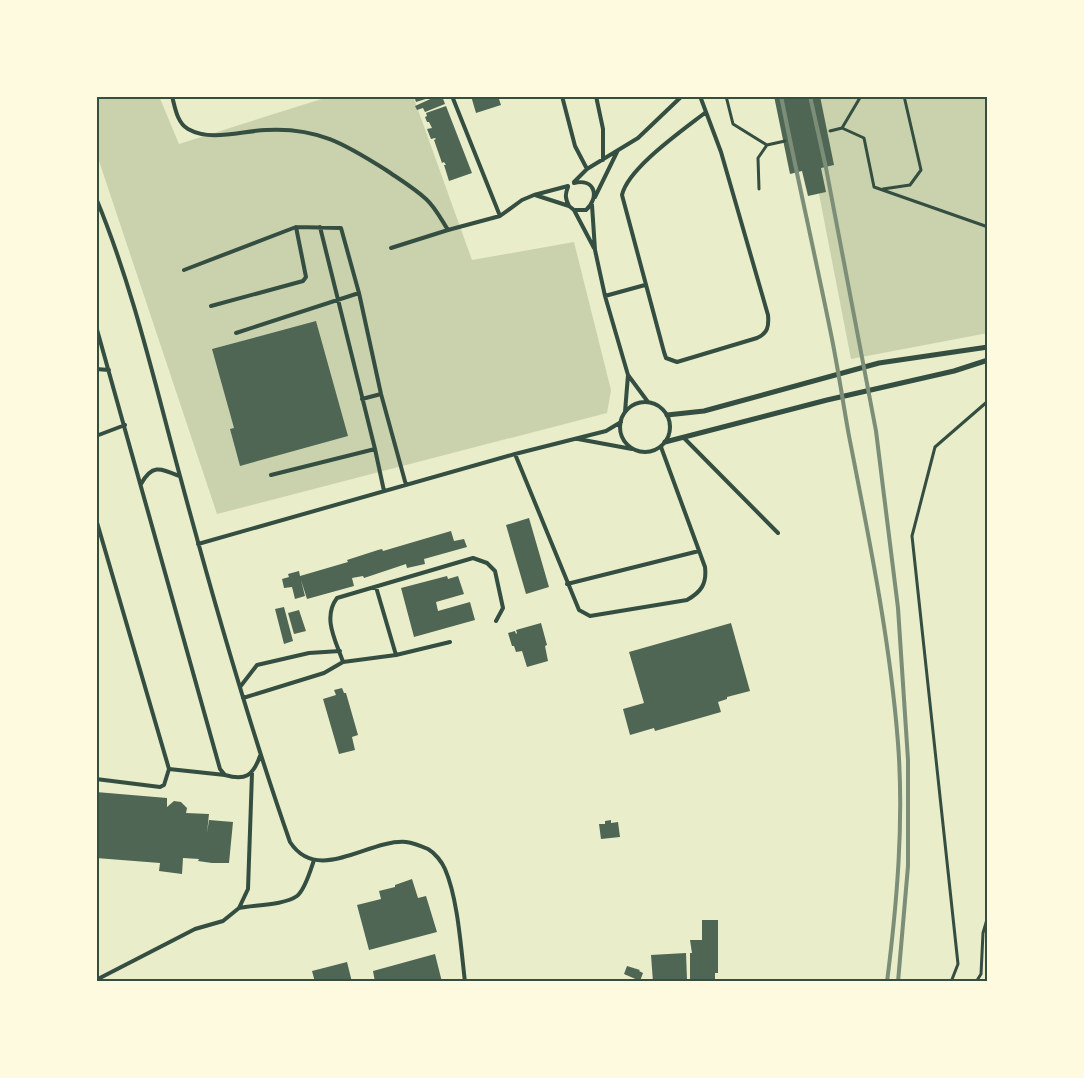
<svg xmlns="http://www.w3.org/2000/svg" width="1084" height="1078" viewBox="0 0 1084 1078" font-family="'Open Sans',sans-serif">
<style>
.green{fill:#cad2ad}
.building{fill:#4f6655}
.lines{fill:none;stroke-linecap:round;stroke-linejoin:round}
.path{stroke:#344e41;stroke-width:3}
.service{stroke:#344e41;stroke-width:4}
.minor{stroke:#344e41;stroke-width:5}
.rail{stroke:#7c8e77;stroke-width:4}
.neatline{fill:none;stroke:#344e41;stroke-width:2}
</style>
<rect width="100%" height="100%" fill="#e9edc9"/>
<!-- green -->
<path class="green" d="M 96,96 L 159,96 L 179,144 L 331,96 L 413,96 L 472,260 L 574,242 L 611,390 L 607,413 L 217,514 L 96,152 Z
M 800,96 L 988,96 L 988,333 L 851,359 Z"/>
<!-- building -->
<path class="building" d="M 414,96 L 428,96 L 429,98 L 416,102 Z
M 437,96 L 442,96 L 445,104 L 425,112 L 423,108 L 417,110 L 415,106 Z
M 471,96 L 498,96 L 501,105 L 476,113 Z
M 774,96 L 820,96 L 834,165 L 821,168 L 826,192 L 808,196 L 802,171 L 790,174 Z
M 446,106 L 472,173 L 449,181 L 444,165 L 446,165 L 444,162 L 442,163 L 434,140 L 436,139 L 435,138 L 431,139 L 427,129 L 432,128 L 429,122 L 427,122 L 425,117 L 427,116 L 426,113 Z
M 316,321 L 348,436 L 240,466 L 230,429 L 234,428 L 212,349 Z
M 529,518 L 549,587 L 526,594 L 506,525 Z
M 451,531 L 454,541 L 464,539 L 467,547 L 424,559 L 425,564 L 407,568 L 406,564 L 364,578 L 363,576 L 352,578 L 354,586 L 307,599 L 301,580 L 305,596 L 295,599 L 292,587 L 284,588 L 282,579 L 289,577 L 288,574 L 299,571 L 300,576 L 348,562 L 347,560 L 378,550 L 382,549 L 383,551 Z
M 447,576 L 448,579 L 458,576 L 464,594 L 436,602 L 438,611 L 470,602 L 475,620 L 414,637 L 401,588 Z
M 284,607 L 293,641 L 284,644 L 275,609 Z
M 299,610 L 306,631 L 294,634 L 288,613 Z
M 541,623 L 547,645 L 545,646 L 548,661 L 527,667 L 522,651 L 516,652 L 514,646 L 512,646 L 508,633 L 515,631 L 516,634 L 517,633 L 516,630 Z
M 731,623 L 750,691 L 727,697 L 727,699 L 718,702 L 721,712 L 655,731 L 654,728 L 630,735 L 623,709 L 644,703 L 629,652 Z
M 342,688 L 344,693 L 346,693 L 358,735 L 352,737 L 355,750 L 339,754 L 323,699 L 336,695 L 334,690 Z
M 96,792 L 167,798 L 167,807 L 174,801 L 181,802 L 187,808 L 186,813 L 209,814 L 207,833 L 209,820 L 233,822 L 229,863 L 212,863 L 198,861 L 199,859 L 183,858 L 182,874 L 159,871 L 160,863 L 96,858 Z
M 611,820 L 611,823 L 618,822 L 620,837 L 601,839 L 599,824 L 605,824 L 605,821 Z
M 412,879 L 418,898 L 426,896 L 437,932 L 369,950 L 357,905 L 381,899 L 379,891 L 395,887 L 395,885 Z
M 702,920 L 718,920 L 718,973 L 715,973 L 715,982 L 690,982 L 690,953 L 692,953 L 690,940 L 702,940 Z
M 686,953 L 687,980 L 686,982 L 653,982 L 651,955 Z
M 435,954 L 442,982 L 375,982 L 373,971 Z
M 347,962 L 352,982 L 315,982 L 312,971 Z
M 627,966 L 640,970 L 639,971 L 643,973 L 640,981 L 624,974 Z"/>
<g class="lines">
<!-- path -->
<path class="path" d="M 726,96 L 733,124 L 767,145
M 861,96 L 842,128 L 864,138 L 874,187 L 988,227
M 830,131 L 842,128
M 759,189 L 758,158 L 767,145 L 785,141
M 883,189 L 910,185 L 921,170 L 904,96
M 951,982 L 958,964 L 912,536 L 935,447 L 988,401
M 976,982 L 981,974 L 983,933 L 988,916"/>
<!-- service -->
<path class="service" d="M 172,96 C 175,107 177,123 188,129 C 211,142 241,131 266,130 C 317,127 345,144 386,170 C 399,179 414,188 426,199 C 435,207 441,219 448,230
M 452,96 L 500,216
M 562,96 L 575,146 L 587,169
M 596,96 L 603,129 L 603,160
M 700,96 L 721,152 L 768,315 C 769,326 768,333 757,338 L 677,362 L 666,358 L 664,352 L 622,195 C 628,168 683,130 706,112
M 574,182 L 587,169 L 638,138 L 682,96
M 568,187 C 565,194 565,198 569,206
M 535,195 L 569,206 L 574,210 L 586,210 C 600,197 595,178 574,183
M 595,197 L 617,152
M 96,198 C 133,287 155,384 180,476 C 213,599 248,722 290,842 C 318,885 368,839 406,842 C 414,843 421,846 428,849 C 435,853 442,862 445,869 C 458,899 461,949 465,982
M 592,205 L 595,250 L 605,296 L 628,375 L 648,402
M 574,210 L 594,248
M 320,227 L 375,449 L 384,491
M 391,248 L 448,230 L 500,216 L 522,200 L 534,195 L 568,186
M 184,270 L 296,227 L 341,228 L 359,293 L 381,394 L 406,485
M 605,296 L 645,285
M 211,306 L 303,281 L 306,277 L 296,227
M 96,326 L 220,769 L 225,775 C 245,781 253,776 260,756
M 236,333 L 359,293
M 96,369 L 109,370
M 362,399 L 381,394
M620 427a25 25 0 1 1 50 0a25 25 0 1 1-50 0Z
M 625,412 L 628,375
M 96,436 L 125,425
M 683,437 L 778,533
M 578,439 L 632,449
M 515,454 L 579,610 L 590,616 L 687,600 C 701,592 707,584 705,567 L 661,447
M 271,475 L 375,449
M 141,484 C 152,464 160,468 179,476
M 96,519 L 169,769 L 164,785 L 160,787 L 96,779
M 198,544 L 515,454 L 606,431 L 621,422
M 567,584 L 699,551
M 376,587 L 396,655
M 450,642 L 396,655 L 343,662 C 336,641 322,618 337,598 L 473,558 L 487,563 L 495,571 L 503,608 L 496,621
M 240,687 L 257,665 L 309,653 L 340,651
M 243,698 L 324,673 L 343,662
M 169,769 L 225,775
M 239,908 C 254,905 285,905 297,896 C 305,890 311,869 314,860
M 96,980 L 195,929 L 223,921 L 239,908 L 248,889 L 252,773"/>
<!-- minor -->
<path class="minor" d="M 667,415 L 704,411 L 879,363 L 988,347
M 665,442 L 827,400 L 954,371 L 988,360"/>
<!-- rail -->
<path class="rail" d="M 781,96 C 797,176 815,255 831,334 C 838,368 843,403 849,436 C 869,538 890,640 898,743 C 904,822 897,903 887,982
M 810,96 L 826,168 L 876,431 L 898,608 L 908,760 L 908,866 L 898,982"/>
</g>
<!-- border -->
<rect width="1084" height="1078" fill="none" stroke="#fefae0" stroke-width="195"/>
<rect x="98" y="98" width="888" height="882" class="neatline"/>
</svg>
